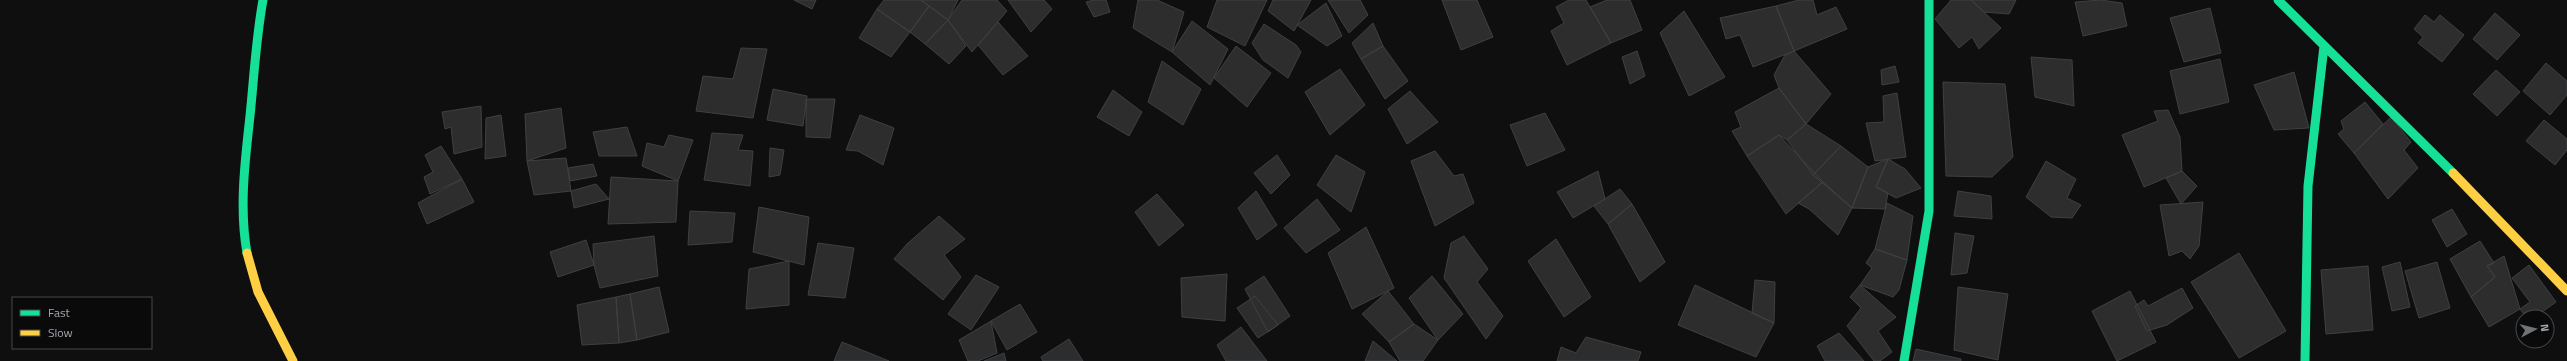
<svg xmlns="http://www.w3.org/2000/svg" width="2567" height="361" viewBox="0 0 2567 361" font-family="'Titillium Web',sans-serif">
<style>
.building{fill:#2d2d2e;stroke:#3f4043}
.lines{fill:none;stroke-linecap:round;stroke-linejoin:round}
.fast{stroke:#16e098;stroke-width:9}
.slow{stroke:#ffcf43;stroke-width:9}
</style>
<rect width="100%" height="100%" fill="#0f0f10"/>
<!-- building -->
<path class="building" d="M 794,0 L 816,0 L 812,9 Z
M 884,0 L 921,0 L 929,6 L 910,32 L 877,9 Z
M 921,0 L 958,0 L 948,20 Z
M 962,0 L 997,0 L 1007,11 L 972,52 L 948,20 Z
M 1008,0 L 1044,0 L 1052,9 L 1031,32 Z
M 1094,0 L 1106,0 L 1110,12 L 1094,17 L 1086,2 Z
M 1138,0 L 1157,0 L 1184,12 L 1172,52 L 1133,28 Z
M 1217,0 L 1267,0 L 1245,46 L 1207,27 Z
M 1273,0 L 1311,0 L 1294,31 L 1268,11 Z
M 1328,0 L 1360,0 L 1368,15 L 1349,33 Z
M 1442,0 L 1477,0 L 1493,37 L 1461,50 Z
M 1569,0 L 1586,0 L 1611,43 L 1567,65 L 1551,31 L 1564,23 L 1556,7 Z
M 1607,0 L 1630,0 L 1642,30 L 1611,43 L 1590,7 Z
M 1799,0 L 1813,0 L 1817,15 L 1836,7 L 1847,29 L 1794,51 L 1776,6 Z
M 1951,0 L 1971,0 L 2001,28 L 1979,49 L 1972,37 L 1959,48 L 1935,19 Z
M 1971,0 L 2016,0 L 2009,14 L 1984,12 Z
M 2101,0 L 2122,3 L 2127,26 L 2083,36 L 2075,2 Z
M 1326,3 L 1342,36 L 1327,46 L 1297,25 Z
M 929,6 L 948,20 L 925,44 L 910,32 Z
M 1776,6 L 1794,51 L 1753,67 L 1740,35 L 1726,39 L 1720,18 Z
M 2210,8 L 2221,53 L 2184,62 L 2170,18 Z
M 877,9 L 910,32 L 891,57 L 859,38 Z
M 1684,11 L 1725,77 L 1689,96 L 1660,33 Z
M 2495,13 L 2520,35 L 2497,60 L 2473,39 Z
M 2425,15 L 2434,22 L 2440,15 L 2464,35 L 2442,62 L 2418,43 L 2423,37 L 2414,29 Z
M 948,20 L 966,46 L 949,64 L 925,44 Z
M 1192,21 L 1228,49 L 1210,85 L 1172,52 Z
M 998,22 L 1028,56 L 1003,75 L 978,45 Z
M 1373,23 L 1383,46 L 1361,59 L 1352,43 Z
M 1264,24 L 1296,45 L 1301,52 L 1288,78 L 1263,60 L 1252,43 Z
M 1236,46 L 1271,73 L 1247,107 L 1214,78 Z
M 1383,46 L 1408,81 L 1385,99 L 1361,59 Z
M 741,48 L 767,49 L 753,118 L 696,111 L 703,76 L 733,79 Z
M 1637,51 L 1645,76 L 1630,84 L 1622,57 Z
M 1794,51 L 1831,94 L 1806,124 L 1779,88 L 1774,75 L 1785,55 Z
M 2031,57 L 2072,60 L 2074,106 L 2035,97 Z
M 2220,59 L 2229,102 L 2180,114 L 2170,71 Z
M 1162,61 L 1201,89 L 1183,125 L 1148,102 Z
M 2546,63 L 2567,81 L 2567,95 L 2550,115 L 2523,91 Z
M 1895,66 L 1899,82 L 1882,85 L 1881,70 Z
M 1340,69 L 1365,105 L 1330,135 L 1305,92 Z
M 2496,70 L 2520,92 L 2497,116 L 2473,94 Z
M 2294,72 L 2309,128 L 2274,130 L 2254,85 Z
M 1943,82 L 2005,84 L 2013,157 L 1992,177 L 1946,176 Z
M 1779,88 L 1806,124 L 1787,140 L 1779,135 L 1747,156 L 1732,131 L 1741,127 L 1735,112 Z
M 773,89 L 807,96 L 803,126 L 767,120 Z
M 1113,90 L 1142,112 L 1129,136 L 1097,117 Z
M 1410,91 L 1438,122 L 1407,144 L 1388,109 Z
M 1897,93 L 1906,157 L 1875,161 L 1866,123 L 1884,122 L 1883,96 Z
M 806,99 L 835,99 L 830,138 L 806,137 Z
M 2365,102 L 2383,124 L 2354,153 L 2338,134 L 2344,129 L 2341,121 Z
M 481,106 L 482,147 L 454,154 L 451,127 L 445,129 L 442,112 Z
M 561,108 L 566,148 L 527,161 L 525,114 Z
M 2168,110 L 2180,137 L 2182,171 L 2144,187 L 2122,135 L 2158,121 L 2154,111 Z
M 1545,113 L 1565,150 L 1527,166 L 1510,125 Z
M 501,115 L 506,156 L 485,159 L 486,118 Z
M 860,115 L 894,128 L 883,165 L 858,151 L 846,150 Z
M 2391,117 L 2411,142 L 2404,150 L 2418,168 L 2388,199 L 2354,153 Z
M 2544,120 L 2567,139 L 2567,150 L 2555,165 L 2526,141 Z
M 1806,124 L 1841,146 L 1813,175 L 1787,140 Z
M 627,127 L 637,156 L 599,156 L 593,132 Z
M 712,133 L 743,135 L 738,150 L 753,151 L 750,186 L 704,180 Z
M 669,135 L 693,140 L 678,181 L 642,166 L 647,143 L 664,147 Z
M 1779,135 L 1823,182 L 1786,214 L 1747,156 Z
M 441,146 L 462,179 L 430,194 L 424,177 L 433,172 L 425,155 Z
M 1841,146 L 1868,167 L 1852,208 L 1813,175 Z
M 770,148 L 784,150 L 780,175 L 769,177 Z
M 1435,151 L 1454,176 L 1463,174 L 1474,203 L 1435,226 L 1411,161 Z
M 1277,155 L 1290,175 L 1271,194 L 1254,173 Z
M 1336,155 L 1365,172 L 1351,212 L 1317,185 Z
M 566,158 L 571,191 L 534,195 L 527,161 Z
M 1888,159 L 1876,187 L 1888,193 L 1885,209 L 1852,208 L 1868,167 Z
M 1888,159 L 1905,169 L 1921,188 L 1896,198 L 1876,187 Z
M 2046,161 L 2076,179 L 2067,198 L 2081,205 L 2072,218 L 2051,217 L 2026,197 Z
M 593,164 L 597,176 L 570,181 L 568,168 Z
M 1598,171 L 1605,199 L 1573,218 L 1557,192 Z
M 2182,171 L 2197,186 L 2181,204 L 2166,178 Z
M 611,177 L 678,181 L 676,222 L 608,224 Z
M 462,179 L 474,202 L 427,224 L 418,203 Z
M 1823,182 L 1852,208 L 1838,235 L 1809,209 L 1798,203 Z
M 596,184 L 609,199 L 574,208 L 571,191 Z
M 1620,189 L 1632,204 L 1608,224 L 1594,206 Z
M 1256,191 L 1277,225 L 1257,240 L 1238,208 Z
M 1958,191 L 1991,196 L 1992,219 L 1954,216 Z
M 1157,194 L 1184,225 L 1159,246 L 1135,212 Z
M 1317,199 L 1340,230 L 1306,253 L 1284,228 Z
M 2203,202 L 2199,246 L 2190,259 L 2182,251 L 2169,256 L 2160,205 Z
M 1887,203 L 1913,216 L 1907,260 L 1875,249 Z
M 1632,204 L 1665,262 L 1640,282 L 1608,224 Z
M 759,207 L 809,217 L 804,265 L 753,252 Z
M 2452,209 L 2467,234 L 2447,247 L 2432,220 Z
M 690,211 L 735,213 L 732,242 L 688,245 Z
M 939,216 L 965,239 L 944,255 L 961,277 L 943,300 L 894,259 L 907,244 Z
M 1366,227 L 1394,288 L 1352,309 L 1328,253 Z
M 1955,233 L 1974,236 L 1967,273 L 1951,275 Z
M 654,236 L 658,276 L 600,288 L 594,265 L 593,244 Z
M 1464,236 L 1488,269 L 1477,282 L 1503,316 L 1486,339 L 1444,278 L 1451,243 Z
M 1556,239 L 1591,297 L 1564,317 L 1528,261 Z
M 586,240 L 594,265 L 558,277 L 550,252 Z
M 2480,241 L 2494,263 L 2487,266 L 2495,277 L 2471,297 L 2450,259 Z
M 818,243 L 854,248 L 845,298 L 808,295 Z
M 1875,249 L 1907,260 L 1899,290 L 1893,297 L 1860,285 L 1872,268 L 1866,263 Z
M 2239,253 L 2286,331 L 2239,358 L 2191,282 Z
M 2504,256 L 2520,309 L 2489,327 L 2471,297 L 2495,277 L 2487,266 Z
M 789,261 L 789,305 L 746,309 L 749,269 Z
M 2400,262 L 2410,307 L 2392,311 L 2382,267 Z
M 2437,262 L 2450,308 L 2419,318 L 2405,271 Z
M 2529,265 L 2556,302 L 2535,317 L 2526,317 L 2520,309 L 2530,302 L 2512,278 Z
M 2368,266 L 2373,330 L 2326,334 L 2321,270 Z
M 1227,274 L 1225,321 L 1182,317 L 1181,278 Z
M 976,275 L 999,287 L 971,330 L 948,314 Z
M 1264,276 L 1290,316 L 1268,332 L 1245,289 Z
M 1432,276 L 1463,314 L 1438,340 L 1409,298 Z
M 1755,280 L 1775,282 L 1774,323 L 1752,313 Z
M 1695,285 L 1774,323 L 1756,357 L 1678,325 Z
M 1860,285 L 1896,317 L 1878,331 L 1892,352 L 1880,361 L 1874,361 L 1847,326 L 1861,308 L 1850,297 Z
M 659,287 L 669,332 L 637,340 L 630,294 Z
M 1958,287 L 2008,294 L 1998,360 L 1954,350 Z
M 2182,288 L 2193,308 L 2167,325 L 2147,331 L 2135,306 L 2144,300 L 2148,306 Z
M 1388,291 L 1414,324 L 1389,342 L 1362,314 Z
M 2130,291 L 2156,342 L 2117,361 L 2092,311 Z
M 630,294 L 637,340 L 619,343 L 616,297 Z
M 1255,296 L 1278,325 L 1258,338 L 1237,308 Z
M 616,297 L 619,343 L 582,345 L 577,305 Z
M 1020,304 L 1037,332 L 1007,350 L 991,321 Z
M 991,321 L 997,353 L 978,361 L 968,361 L 959,340 Z
M 1414,324 L 1438,340 L 1423,361 L 1400,361 L 1389,342 Z
M 1241,327 L 1267,361 L 1226,361 L 1217,345 Z
M 1839,333 L 1864,361 L 1825,361 L 1817,346 Z
M 1586,337 L 1641,352 L 1638,361 L 1557,361 L 1561,347 L 1576,353 Z
M 1069,339 L 1083,361 L 1043,361 L 1041,357 Z
M 1373,341 L 1397,361 L 1365,361 Z
M 842,342 L 889,361 L 834,361 Z
M 1916,349 L 1961,359 L 1961,361 L 1913,361 Z
M 1004,353 L 1006,361 L 984,361 Z"/>
<g class="lines">
<!-- fast -->
<path class="fast" d="M 2278,0 L 2453,173
M 247,253 C 239,208 245,161 250,116 C 254,77 256,38 263,0
M 1904,361 L 1929,211 L 1929,0
M 2305,361 L 2308,186 L 2324,46"/>
<!-- slow -->
<path class="slow" d="M 2453,173 L 2567,291
M 247,253 L 258,292 L 293,361"/>
</g>
<!-- legend -->
<rect x="12" y="297" width="140" height="52" fill="#0a0a0b" stroke="#47494d"/>
<rect x="20" y="310" width="20" height="6" fill="#16e098" stroke="#47494d"/>
<text x="48" y="317" font-size="12" fill="#a2a7af">Fast</text>
<rect x="20" y="330" width="20" height="6" fill="#ffcf43" stroke="#47494d"/>
<text x="48" y="337" font-size="12" fill="#a2a7af">Slow</text>
<!-- north arrow -->
<g transform="translate(2535 329) rotate(83)"><circle r="19" fill="#0a0a0b" stroke="#47494d"/>
<path d="M0-3L7 15L0 10L-7 15Z" fill="#6f7277"/>
<text y="-6" font-size="11" font-weight="bold" text-anchor="middle" fill="#a2a7af">N</text>
</g>
</svg>
